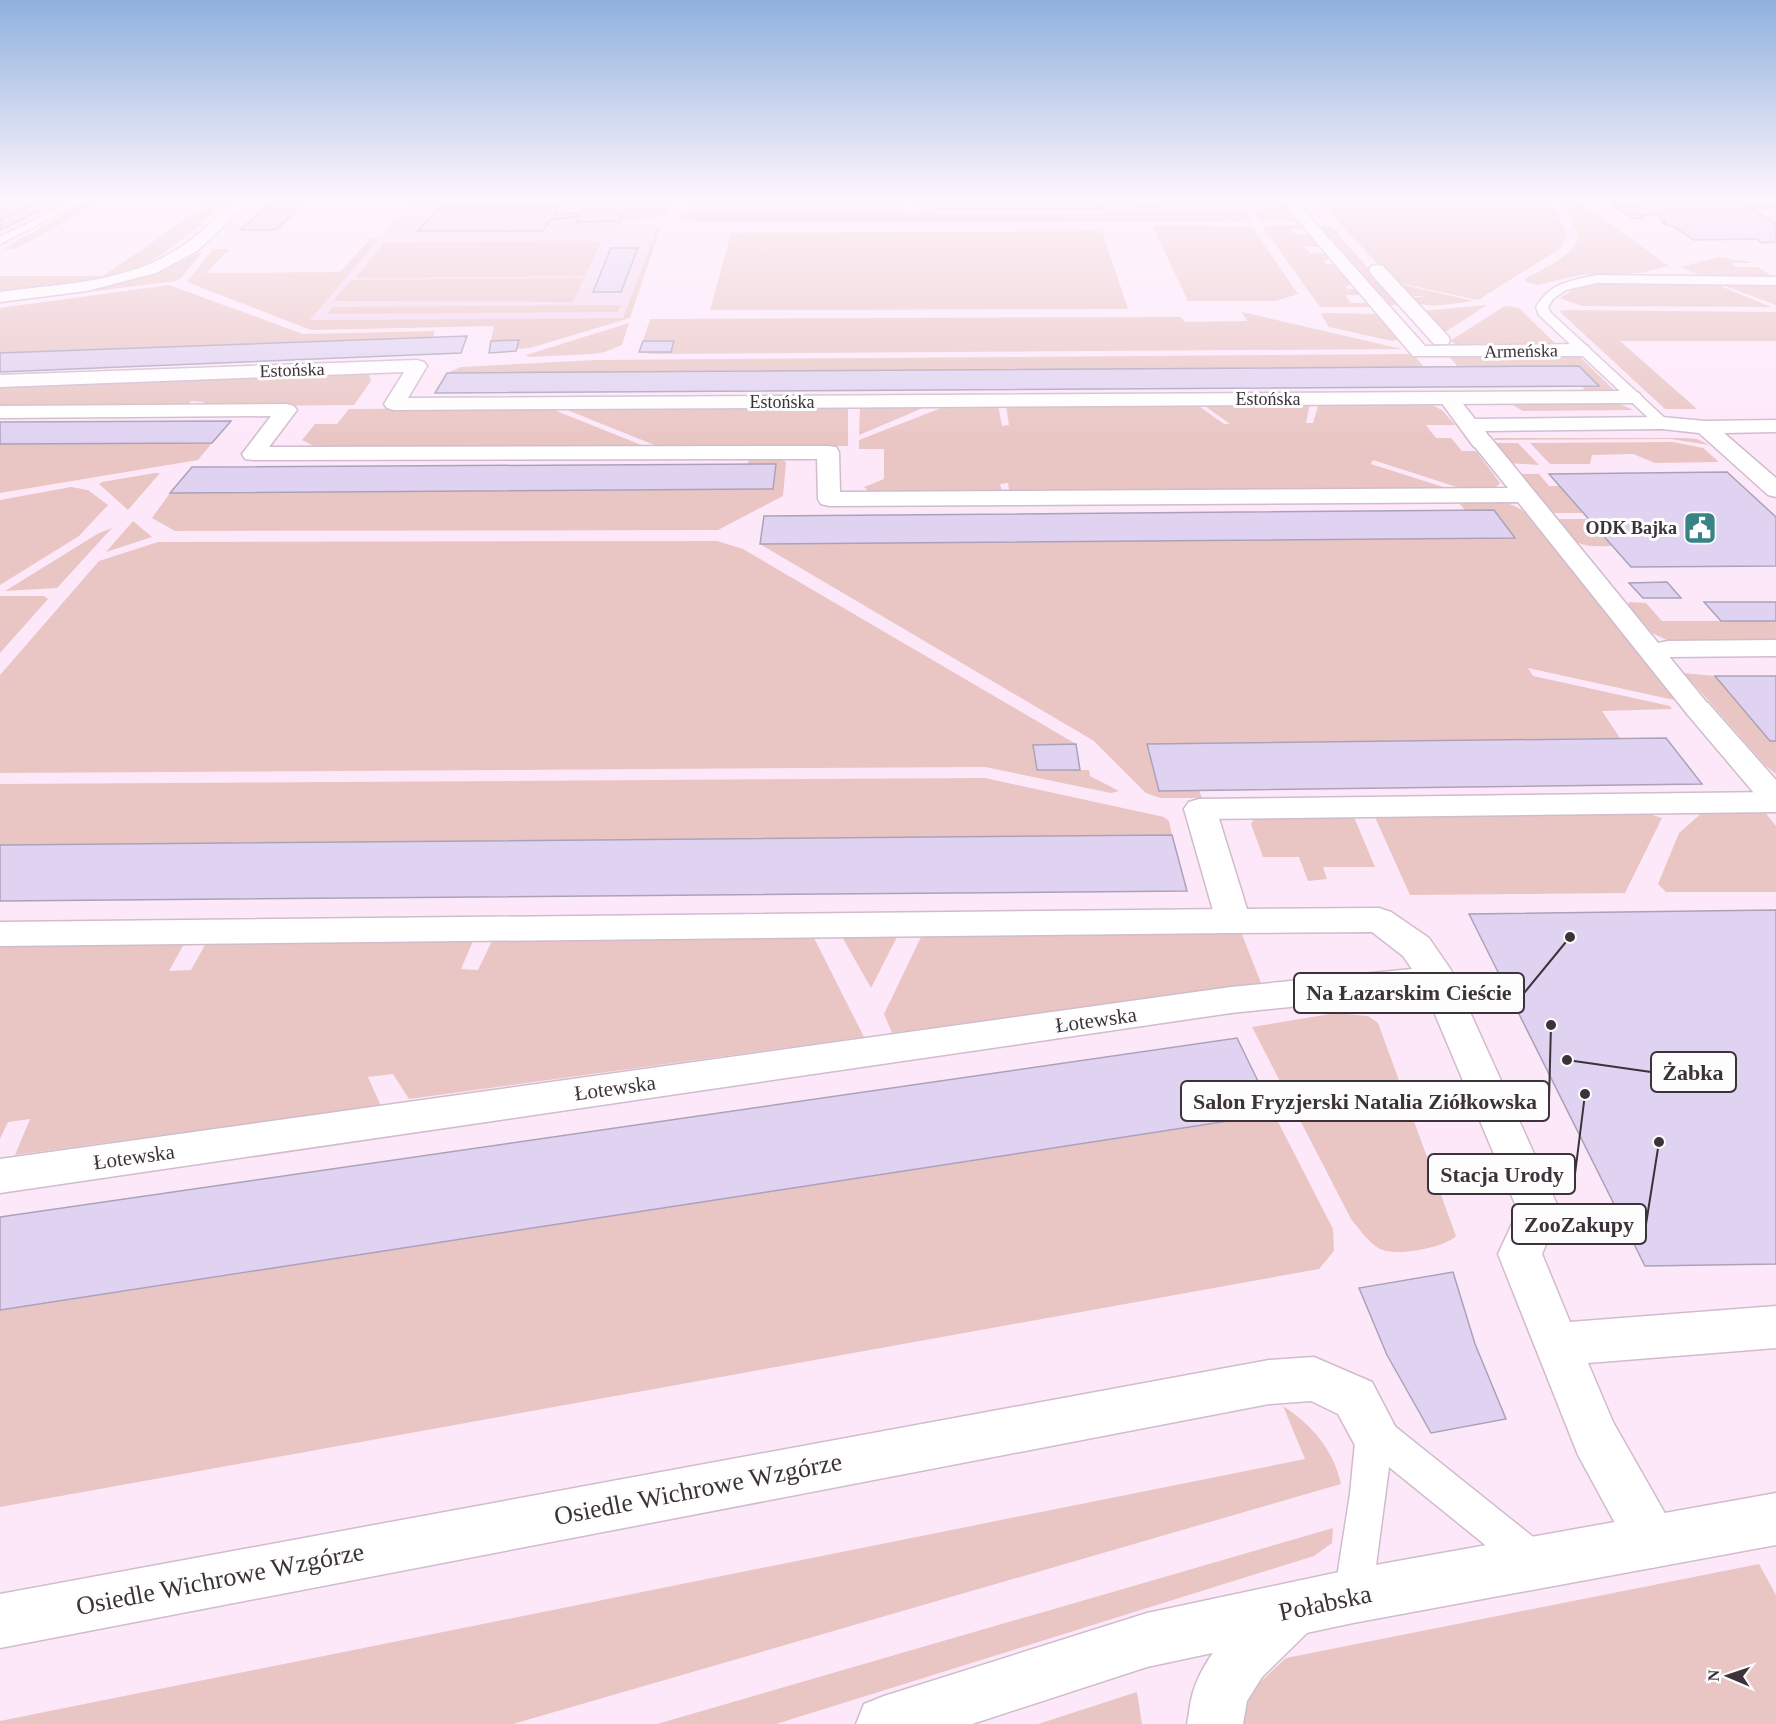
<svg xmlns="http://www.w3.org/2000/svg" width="1776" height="1724" viewBox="0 0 1776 1724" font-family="'Times New Roman',serif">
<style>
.built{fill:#f3d9ef}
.green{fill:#e9c6c4}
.building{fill:#e0d3f2;stroke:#aba2b8;stroke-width:1.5}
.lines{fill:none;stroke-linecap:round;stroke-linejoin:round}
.service-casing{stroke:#d0bccd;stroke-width:3}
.pedestrian-casing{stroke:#d0bccd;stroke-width:3}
.minor-casing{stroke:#d0bccd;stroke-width:3}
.tertiary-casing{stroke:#d0bccd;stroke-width:3}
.service{fill:#fff;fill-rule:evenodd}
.pedestrian{fill:#fff;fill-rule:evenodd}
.minor{fill:#fff;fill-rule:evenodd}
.tertiary{fill:#fff;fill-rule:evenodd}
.labels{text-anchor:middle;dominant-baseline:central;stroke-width:6;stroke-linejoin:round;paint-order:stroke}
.far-street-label{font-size:18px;fill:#3c333a;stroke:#fdfdfd}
.far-poi-label{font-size:18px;font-weight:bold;fill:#3c333a;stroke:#fdfdfd;text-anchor:end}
.street-label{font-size:21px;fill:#3c333a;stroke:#fdfdfd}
.near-street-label{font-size:26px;fill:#3c333a;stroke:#fdfdfd}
.leader{fill:none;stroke:#3c333a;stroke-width:2}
.callout-dot{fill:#3c333a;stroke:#fdfdfd;stroke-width:2}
.callout{fill:#fdfdfd;stroke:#3c333a;stroke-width:2}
.callout-label{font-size:22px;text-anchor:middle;font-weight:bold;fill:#3c333a}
</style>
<rect width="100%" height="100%" fill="#fde8fa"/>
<!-- built -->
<path class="built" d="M 415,197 L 631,197 L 618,225 L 658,225 L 624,318 L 310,320 Z
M 688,197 L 907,197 L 908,213 L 683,214 Z
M 913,197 L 1254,197 L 1267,213 L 915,213 Z"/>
<!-- green -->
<path class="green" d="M 0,197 L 70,197 L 48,197 L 0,220 Z
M 95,197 L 109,197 L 23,245 L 13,249 L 3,249 Z
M 218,197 L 232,197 C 208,216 186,238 161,255 C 122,281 46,284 0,291 L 0,276 L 103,276 Z
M 631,197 L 673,197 L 665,217 L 620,219 Z
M 1254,197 L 1277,197 L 1270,198 L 1272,200 L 1280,200 L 1298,221 L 1262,221 L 1256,213 L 1266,212 Z
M 1316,197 L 1550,197 L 1567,235 L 1561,248 L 1478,300 L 1394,282 Z
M 1560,197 L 1573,197 L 1669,266 L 1640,273 L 1579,275 L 1538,285 L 1526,282 L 1525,279 C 1542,269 1578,255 1578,233 Z
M 1610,197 L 1700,197 L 1707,202 L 1640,203 L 1642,206 L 1614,206 Z
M 1246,213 L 1252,221 L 695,222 L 681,218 L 683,214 Z
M 658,225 L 661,227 L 630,318 L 530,348 L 517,349 L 518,340 L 491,341 L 494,326 L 311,330 L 187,282 L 213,249 L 229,249 L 206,273 L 340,272 L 370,239 L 379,239 L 310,320 L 623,318 Z
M 1157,225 L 1252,227 L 1298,294 L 1275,301 L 1188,301 L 1153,227 Z
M 1297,225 L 1304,229 L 1291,229 L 1296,235 L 1310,235 L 1319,247 L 1305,247 L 1310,253 L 1326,254 L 1330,260 L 1323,260 L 1326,264 L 1334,264 L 1352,285 L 1345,286 L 1348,289 L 1355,289 L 1360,295 L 1345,295 L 1351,303 L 1367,303 L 1370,307 L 1320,307 L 1262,226 Z
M 1324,225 L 1332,227 L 1400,305 L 1387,305 L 1319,227 Z
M 1102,231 L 1128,309 L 710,310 L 731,233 Z
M 601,241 L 585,276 L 355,278 L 385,242 Z
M 204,250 L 181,278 L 176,281 L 96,291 L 96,289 L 156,274 Z
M 1718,257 L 1749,262 L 1752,263 L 1731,263 L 1736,267 L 1758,267 L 1773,277 L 1702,276 L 1681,267 Z
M 584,278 L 573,302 L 333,301 L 351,280 Z
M 1609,282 L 1713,283 L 1771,307 L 1582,306 L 1560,298 L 1574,289 Z
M 1396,283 L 1474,301 C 1456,302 1423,312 1409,298 L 1427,296 L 1408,296 Z
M 1720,284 L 1776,285 L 1776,305 Z
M 169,285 L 303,334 L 435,331 L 433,337 L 0,353 L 0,308 Z
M 621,305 L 618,312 L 327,314 L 333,307 Z
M 1487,305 L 1445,332 L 1441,333 L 1422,311 Z
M 1509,306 L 1519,308 L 1559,347 L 1461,347 L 1450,341 L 1503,307 Z
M 1568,310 L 1776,312 L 1776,341 L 1620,341 L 1697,409 L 1665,409 L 1559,311 Z
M 1242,312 L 1402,349 L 652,354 L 639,352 L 671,352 L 674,342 L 643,341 L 650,319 L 1181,317 L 1185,322 L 1247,321 Z
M 1323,313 L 1376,314 L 1398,339 L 1392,341 L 1329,327 L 1321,314 Z
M 629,323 L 622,345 L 605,352 L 592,354 L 529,357 L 526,355 Z
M 1413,354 L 1424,367 L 447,373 L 461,367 L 594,360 Z
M 1448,355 L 1579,356 L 1615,391 L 1588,393 L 1581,386 L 1458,367 Z
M 362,372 L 369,375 L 371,381 L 354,405 L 201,406 L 204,402 L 191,401 L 186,407 L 0,408 L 0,385 Z
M 1507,402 L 1618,403 L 1633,410 L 1523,411 Z
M 1310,403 L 1306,423 L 1313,423 L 1319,403 L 1428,403 L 1442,410 L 1455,425 L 1426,425 L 1436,438 L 1451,438 L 1462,451 L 1476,451 L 1500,483 L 1495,488 L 1472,492 L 1373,460 L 1371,464 L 1459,492 L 1010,495 L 1008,483 L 1000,484 L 1003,495 L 872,494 L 864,487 L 884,479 L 884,449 L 859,449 L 859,440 L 949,405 L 998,405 L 1002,426 L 1009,425 L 1006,405 L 1196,404 L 1224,424 L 1230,424 L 1202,404 Z
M 930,405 L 859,435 L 860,406 Z
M 848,406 L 848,446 L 662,448 L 562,408 Z
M 549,408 L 649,448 L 322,450 L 302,440 L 315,424 L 337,424 L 349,409 Z
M 1494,438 L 1684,438 L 1697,439 L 1709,445 L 1671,439 L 1495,440 Z
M 1673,442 L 1703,448 L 1719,462 L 1655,463 L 1633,454 L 1592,455 L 1590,464 L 1550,464 L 1530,443 Z
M 212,443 L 198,460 L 0,493 L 0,444 Z
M 1491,443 L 1518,443 L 1539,465 L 1508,463 Z
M 749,456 L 776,457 L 786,462 L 783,496 L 718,530 L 175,531 L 152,518 L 170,493 L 773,489 L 748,464 Z
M 155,473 L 160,473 L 128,510 L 99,484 L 102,482 Z
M 1517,474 L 1539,474 L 1549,486 L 1559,486 L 1583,513 L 1549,513 Z
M 71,487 L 88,490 L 108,505 L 79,536 L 0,585 L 0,500 Z
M 1458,502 C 1479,502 1507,497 1524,512 L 1674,696 L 1674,700 L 1528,668 L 1533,676 L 1670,706 L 1672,709 L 1602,711 L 1620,738 L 1147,744 L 1159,790 L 1199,790 L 1202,798 L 1160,798 L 1146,793 L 1094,741 L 760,544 L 1515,538 L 1494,510 L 1465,510 Z
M 1554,519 L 1588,519 L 1613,546 C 1577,547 1578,546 1554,519 Z
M 133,521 L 152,537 L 106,552 Z
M 112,528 L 57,588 L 5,591 L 99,533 Z
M 717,541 L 743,549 L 1076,744 L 1033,745 L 1037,770 L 1089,770 L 1090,776 L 1119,791 L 1111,793 L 985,767 L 0,773 L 0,675 L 99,561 L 158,542 Z
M 0,596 L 44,596 L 48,599 L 0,653 Z
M 1629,602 L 1646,603 L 1662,621 L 1776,621 L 1776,640 L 1667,640 L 1652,633 L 1628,605 Z
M 1684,673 L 1715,676 L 1770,741 L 1776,741 L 1776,774 L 1766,766 Z
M 985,778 L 1164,817 L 1169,821 L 1172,835 L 0,845 L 0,784 Z
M 1704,811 L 1764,811 L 1776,826 L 1776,892 L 1666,892 L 1658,884 L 1679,833 Z
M 1646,813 L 1662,818 L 1625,893 L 1410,895 L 1374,815 Z
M 1354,817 L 1375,867 L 1323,867 L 1327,879 L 1308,881 L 1299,857 L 1263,857 L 1251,824 L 1254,818 Z
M 1241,932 L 1261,983 L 892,1033 L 884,1014 L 921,937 Z
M 841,935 L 898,935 L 871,988 Z
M 813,936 L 864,1037 L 409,1099 L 393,1074 L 368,1077 L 381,1106 L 15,1155 L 30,1119 L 8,1122 L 0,1139 L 0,943 L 185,942 L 169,971 L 191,970 L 206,943 L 473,941 L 461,969 L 478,970 L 492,941 Z
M 1336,1013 L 1368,1016 L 1378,1023 L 1456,1236 C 1444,1248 1395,1257 1380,1249 C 1368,1242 1360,1230 1351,1219 L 1252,1027 Z
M 1274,1114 L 1333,1229 L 1334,1251 L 1319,1269 L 0,1507 L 0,1310 Z
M 1283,1406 C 1311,1424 1334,1450 1341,1484 L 513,1724 L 0,1724 L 0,1721 L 1305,1459 Z
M 1333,1528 L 1332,1543 L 1314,1556 L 776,1724 L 657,1724 Z
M 1759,1564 L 1776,1595 L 1776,1724 L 1244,1724 L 1244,1697 L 1286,1658 Z
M 1137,1692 L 1142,1724 L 1038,1724 Z"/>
<!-- building -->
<path class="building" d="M 48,197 L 68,197 L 0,230 L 0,220 Z
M 278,197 L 311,197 L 276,230 L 240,230 Z
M 590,197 L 631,197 L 620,221 L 577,222 L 580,216 L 550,220 L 543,231 L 418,231 L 438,208 L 558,207 L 553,216 L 582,212 Z
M 934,197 L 1045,197 L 1046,200 L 1087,200 L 1086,197 L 1099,197 L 1100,200 L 1141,202 L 1138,197 L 1179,197 L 1184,204 L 1155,205 L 1156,207 L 1102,205 L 1104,209 L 935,209 Z
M 1720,197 L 1776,197 L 1776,208 L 1749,208 L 1739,202 L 1729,202 Z
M 1739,202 L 1776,223 L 1776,242 L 1762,243 L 1757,239 L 1694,240 L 1674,227 L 1667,225 L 1662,222 L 1665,221 L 1657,215 L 1639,215 L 1644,218 L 1632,218 L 1614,206 L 1642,206 L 1638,203 Z
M 611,248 L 638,248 L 621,292 L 593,292 Z
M 467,336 L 461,353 L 0,372 L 0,353 Z
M 519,340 L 516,351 L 489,353 L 491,341 Z
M 643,341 L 674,341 L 671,352 L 639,352 Z
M 1579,366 L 1599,386 L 435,393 L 447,373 Z
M 231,421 L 212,443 L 0,444 L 0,422 Z
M 776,464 L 773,489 L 170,493 L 192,467 Z
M 1727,472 L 1776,517 L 1776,566 L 1631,567 L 1549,474 Z
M 1494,510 L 1515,538 L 760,544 L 764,516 Z
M 1667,582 L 1681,598 L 1643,598 L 1629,583 Z
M 1704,602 L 1776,602 L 1776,621 L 1721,621 Z
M 1715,676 L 1776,676 L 1776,741 L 1770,741 Z
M 1666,738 L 1702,784 L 1159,791 L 1147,744 Z
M 1076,744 L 1080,770 L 1037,770 L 1033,745 Z
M 1172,835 L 1187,891 L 0,901 L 0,845 Z
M 1776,910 L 1776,1264 L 1645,1266 L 1469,914 Z
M 1237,1038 L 1274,1114 L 0,1310 L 0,1217 Z
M 1453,1272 L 1475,1344 L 1506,1419 L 1431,1433 L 1387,1355 L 1359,1288 Z"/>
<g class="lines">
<!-- service casing -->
<g class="service-casing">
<path id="service" d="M 81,197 L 93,197 L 0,244 L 0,237 Z
M 1597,275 L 1776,277 L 1776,285 L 1597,283 L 1566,290 L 1553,299 L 1548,307 L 1551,313 L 1667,420 L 1670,423 L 1662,428 L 1657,426 L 1539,315 L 1536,307 C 1551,282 1570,281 1597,275 Z
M 1374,1415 L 1387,1420 L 1547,1548 L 1553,1561 L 1547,1574 L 1534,1580 L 1521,1574 L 1389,1467 L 1372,1596 L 1367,1610 L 1353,1615 L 1339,1610 L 1334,1596 L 1350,1494 L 1356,1432 L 1361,1420 Z"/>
</g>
<!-- pedestrian casing -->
<g class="pedestrian-casing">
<path id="pedestrian" d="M 1278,197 L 1292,197 L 1425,346 L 1581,344 L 1588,346 L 1590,350 L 1588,354 L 1581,356 L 1413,356 Z
M 1377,265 L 1383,266 L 1448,336 L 1450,340 L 1448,344 L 1434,344 L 1371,274 L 1369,270 L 1371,266 Z
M 417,360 L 424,362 L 427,366 L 408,398 L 1632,391 L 1639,393 L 1642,397 L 1639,401 L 1632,403 L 394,410 L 387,408 L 384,404 L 404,372 L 0,387 L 0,375 Z
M 287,404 L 294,406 L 297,410 L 269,447 L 828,446 L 836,447 L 839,452 L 840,492 L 1508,488 L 1471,442 L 1474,437 L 1482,436 L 1490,437 L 1712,709 L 1708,715 L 1698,718 L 1688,715 L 1518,502 L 829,506 L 821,504 L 818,499 L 817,459 L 253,460 L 245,459 L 242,454 L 271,416 L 0,418 L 0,406 Z
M 1776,792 L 1776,812 L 1200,819 L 1189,816 L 1184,809 L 1189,802 L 1200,799 Z
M 1233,909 L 1245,913 L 1250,921 L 1245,929 L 1233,933 L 0,946 L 0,922 Z
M 1231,987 L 1244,990 L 1249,1000 L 1244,1010 L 1231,1013 L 0,1193 L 0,1159 Z"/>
</g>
<!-- minor casing -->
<g class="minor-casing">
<path id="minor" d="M 240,197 L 255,197 L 197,251 L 156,273 L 87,291 L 0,302 L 0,292 C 58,284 122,283 173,252 C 198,237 218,216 240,197 Z
M 1448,392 L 1455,394 L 1475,419 L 1662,417 L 1705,421 L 1776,420 L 1776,432 L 1724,433 L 1776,478 L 1776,497 L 1768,495 L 1699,433 L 1662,429 L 1485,431 L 1493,442 L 1490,447 L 1482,448 L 1474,447 L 1438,398 L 1441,394 Z
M 1776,640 L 1776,656 L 1668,657 L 1658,655 L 1654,649 L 1658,643 L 1668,641 Z
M 1698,700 L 1708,703 L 1776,780 L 1776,809 L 1765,806 L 1688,715 L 1684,709 L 1688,703 Z
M 1200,799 L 1211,802 L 1216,809 L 1247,909 L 1379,908 L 1391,912 L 1429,938 L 1451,970 L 1560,1211 L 1542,1254 L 1570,1322 L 1776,1306 L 1776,1348 L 1588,1363 L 1613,1422 L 1671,1524 L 1679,1542 L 1671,1560 L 1653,1568 L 1635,1560 L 1578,1455 L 1498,1254 L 1518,1211 L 1426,993 L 1231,1013 L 1218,1010 L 1213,1000 L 1218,990 L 1231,987 L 1412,969 L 1403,956 L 1372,932 L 1233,933 L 1221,929 L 1216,921 L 1184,809 L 1189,802 Z
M 1314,1357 L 1372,1382 L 1398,1432 L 1391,1449 L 1374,1456 L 1357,1449 L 1338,1414 L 1311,1401 L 1269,1404 L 0,1648 L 0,1594 L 1269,1360 Z
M 1290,1585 L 1309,1593 L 1317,1612 L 1309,1631 L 1262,1677 L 1247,1701 L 1243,1724 L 1187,1724 C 1189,1714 1190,1702 1193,1692 C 1205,1652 1252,1601 1290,1585 Z"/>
</g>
<!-- tertiary casing -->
<g class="tertiary-casing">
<path id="tertiary" d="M 1776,1493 L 1776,1545 L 1353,1623 L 1147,1667 L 972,1724 L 856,1724 L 864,1704 L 884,1696 L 1147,1613 L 1353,1569 Z"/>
</g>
<!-- service -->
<use href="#service" class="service"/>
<!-- pedestrian -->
<use href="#pedestrian" class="pedestrian"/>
<!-- minor -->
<use href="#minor" class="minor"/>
<!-- tertiary -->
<use href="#tertiary" class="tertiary"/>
</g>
<!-- sky -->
<linearGradient id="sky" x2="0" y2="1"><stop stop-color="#8fb1dd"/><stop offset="0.45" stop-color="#fef5fd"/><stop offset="1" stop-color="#fef5fd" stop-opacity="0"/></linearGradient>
<rect width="1776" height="438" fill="url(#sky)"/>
<!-- icons -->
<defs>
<g id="civic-square" transform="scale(1.725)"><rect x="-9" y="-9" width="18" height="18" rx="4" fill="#398286" stroke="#fdfdfd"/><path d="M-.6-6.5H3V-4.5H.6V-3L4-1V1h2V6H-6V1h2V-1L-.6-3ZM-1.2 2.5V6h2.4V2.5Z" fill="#fff"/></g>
</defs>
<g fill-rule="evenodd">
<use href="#civic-square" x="1700" y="528"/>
</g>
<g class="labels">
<!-- far-street labels -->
<g class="far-street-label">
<text transform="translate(1521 351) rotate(-1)">Armeńska</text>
<text transform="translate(292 370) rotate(-2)">Estońska</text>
<text x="1268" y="399">Estońska</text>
<text x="782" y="402">Estońska</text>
</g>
<!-- far-poi labels -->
<g class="far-poi-label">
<text x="1677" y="528">ODK Bajka</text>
</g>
<!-- street labels -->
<g class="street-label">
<text transform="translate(1096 1020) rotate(-8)">Łotewska</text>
<text transform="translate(615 1088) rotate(-8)">Łotewska</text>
<text transform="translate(134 1157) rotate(-8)">Łotewska</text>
</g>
<!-- near-street labels -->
<g class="near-street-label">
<text transform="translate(698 1489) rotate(-11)">Osiedle Wichrowe Wzgórze</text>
<text transform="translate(220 1579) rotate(-11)">Osiedle Wichrowe Wzgórze</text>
<text transform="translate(1325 1603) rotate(-12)">Połabska</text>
</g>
</g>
<!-- callouts -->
<path class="leader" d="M1570 937L1524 993M1567 1060L1651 1072M1551 1025L1549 1101M1585 1094L1575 1174M1659 1142L1646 1224"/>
<g class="callout-dot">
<circle cx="1570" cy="937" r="6"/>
<circle cx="1567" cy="1060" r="6"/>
<circle cx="1551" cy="1025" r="6"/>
<circle cx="1585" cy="1094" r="6"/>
<circle cx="1659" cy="1142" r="6"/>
</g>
<g class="callout">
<rect x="1294" y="973" width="230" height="40" rx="6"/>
<rect x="1651" y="1052" width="85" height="40" rx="6"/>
<rect x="1181" y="1081" width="368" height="40" rx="6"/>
<rect x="1428" y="1154" width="147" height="40" rx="6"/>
<rect x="1512" y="1204" width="134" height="40" rx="6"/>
</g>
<g class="callout-label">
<text x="1409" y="1000">Na Łazarskim Cieście</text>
<text x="1693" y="1080">Żabka</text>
<text x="1365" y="1109">Salon Fryzjerski Natalia Ziółkowska</text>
<text x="1502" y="1182">Stacja Urody</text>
<text x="1579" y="1232">ZooZakupy</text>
</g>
<!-- north arrow -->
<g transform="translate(1728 1676) rotate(272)" stroke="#fdfdfd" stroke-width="4.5" paint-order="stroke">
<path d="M0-4.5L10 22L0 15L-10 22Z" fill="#3c333a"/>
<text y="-9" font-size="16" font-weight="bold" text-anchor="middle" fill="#3c333a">N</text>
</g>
</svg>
